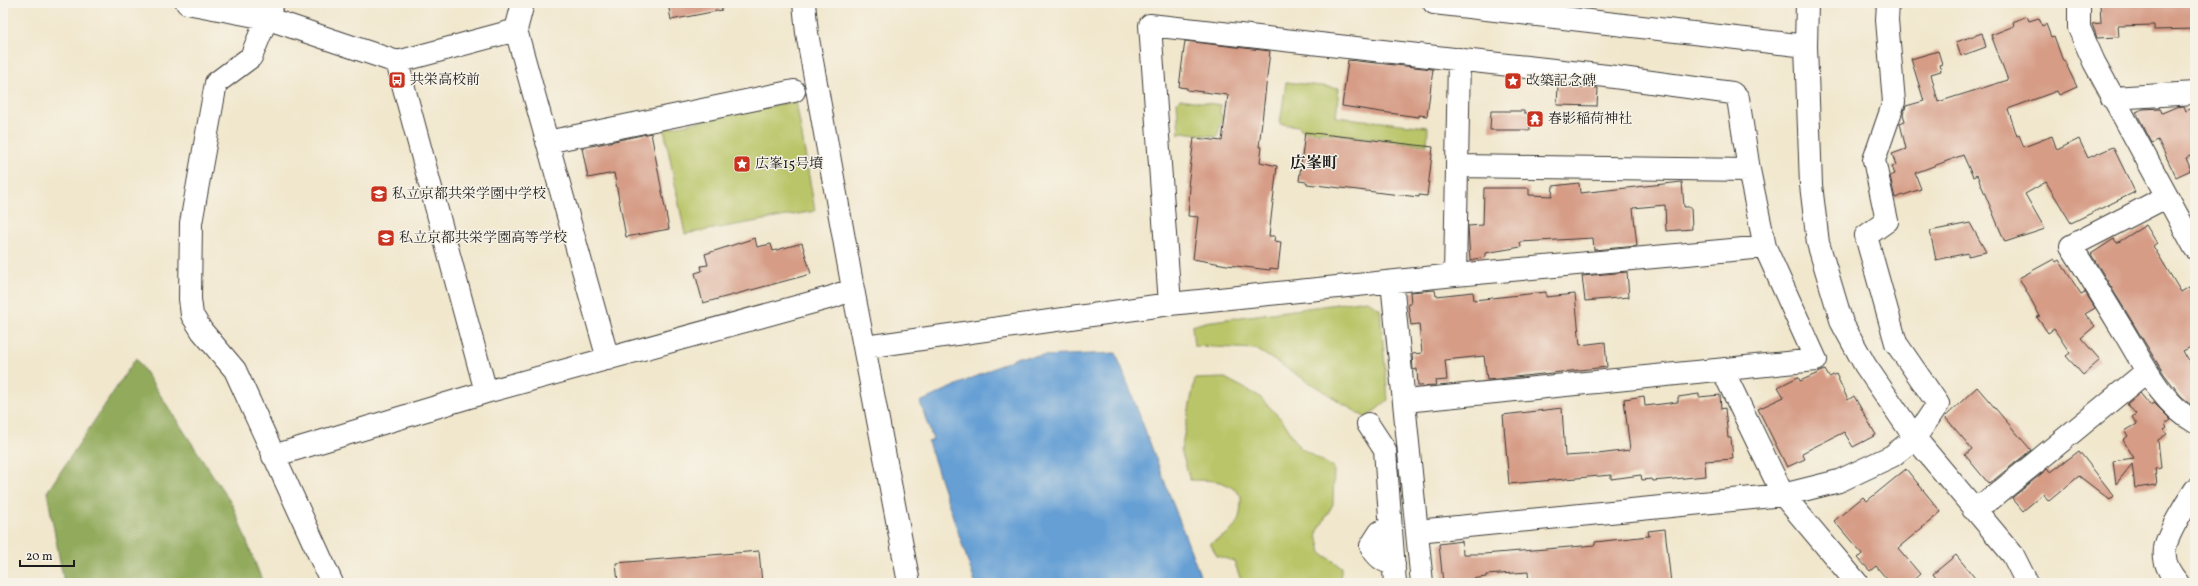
<svg xmlns="http://www.w3.org/2000/svg" width="2198" height="586" viewBox="0 0 2198 586" font-family="Vollkorn,'Noto Serif JP',serif">
<style>
.green{fill:#b9c567;stroke:#6a7042}
.forest{fill:#92aa5c;stroke:#57633c}
.water{fill:#659fd4;stroke:#405e78}
.building{fill:#d69c86}
.lines{fill:none;stroke-linecap:round;stroke-linejoin:round}
.minor-casing{stroke:#3c3a37;stroke-width:24}
.minor{stroke:#fff;stroke-width:22}
.labels{text-anchor:middle;dominant-baseline:central;stroke-width:3;stroke-linejoin:round;paint-order:stroke}
.poi-label{font-size:14px;fill:#1c1c1c;stroke:#f7f3e8;text-anchor:start}
.quarter-label{font-size:16px;font-weight:bold;fill:#1c1c1c;stroke:#f7f3e8}
</style>
<rect width="100%" height="100%" fill="#f7f3e8"/>
<filter id="ink" filterUnits="userSpaceOnUse"><feTurbulence type="fractalNoise" baseFrequency=".025" numOctaves="2"/><feDisplacementMap in="SourceGraphic" scale="8" xChannelSelector="R" yChannelSelector="G"/><feConvolveMatrix kernelMatrix="1 2 1 2 8 2 1 2 1" color-interpolation-filters="sRGB"/></filter>
<filter id="wash" filterUnits="userSpaceOnUse"><feTurbulence type="fractalNoise" baseFrequency=".012" numOctaves="4" result="noise"/><feDisplacementMap in="SourceGraphic" scale="16" xChannelSelector="R" yChannelSelector="G"/><feGaussianBlur stdDeviation="0.9" result="paint"/><feColorMatrix in="noise" values="0 0 0 0 0 0 0 0 0 0 0 0 0 0 0 0 0 1.4 0 .05"/><feComposite in="paint" operator="in"/></filter>
<g filter="url(#wash)">
<rect width="100%" height="100%" fill="#f1e7cd"/>
<!-- green -->
<path class="green" d="M 1286,82 L 1339,88 L 1336,117 L 1428,127 L 1427,145 L 1302,130 L 1299,126 L 1280,124 Z
M 1180,99 L 1221,105 L 1220,114 L 1223,115 L 1217,137 L 1183,132 L 1179,135 L 1177,102 Z
M 796,101 L 815,211 L 685,234 L 664,129 Z
M 1366,300 L 1380,309 L 1388,400 L 1366,418 L 1256,349 L 1194,346 L 1192,326 L 1205,322 Z
M 1225,378 L 1259,396 L 1284,422 L 1299,447 L 1334,468 L 1333,504 L 1317,533 L 1321,553 L 1342,567 L 1339,583 L 1242,583 L 1234,561 L 1217,556 L 1210,543 C 1236,531 1241,525 1241,496 C 1225,478 1212,481 1190,480 L 1181,450 L 1195,379 Z"/>
<!-- forest -->
<path class="forest" d="M 136,358 L 233,506 L 263,583 L 64,583 L 47,492 Z"/>
<!-- water -->
<path class="water" d="M 1116,353 L 1203,583 L 975,583 L 928,442 L 933,440 L 920,402 L 1018,357 Z"/>
<g id="blocks">
<!-- building -->
<path class="building" d="M 668,3 L 721,3 L 722,10 L 671,20 Z
M 2100,3 L 2195,3 L 2195,29 L 2154,30 L 2154,25 L 2118,26 L 2119,37 L 2097,38 L 2092,24 L 2101,23 Z
M 2027,16 L 2029,21 L 2039,18 L 2042,26 L 2046,24 L 2051,37 L 2054,36 L 2063,61 L 2064,60 L 2077,87 L 2059,95 L 2057,91 L 2008,109 L 2017,136 L 2019,135 L 2024,147 L 2052,136 L 2057,150 L 2079,139 L 2088,158 L 2113,147 L 2135,192 L 2071,223 L 2046,182 L 2025,194 L 2045,229 L 2005,242 L 1977,175 L 1973,177 L 1963,155 L 1915,173 L 1921,189 L 1895,198 L 1890,176 L 1895,174 L 1892,167 L 1896,165 L 1892,154 L 1906,149 L 1900,123 L 1905,121 L 1903,114 L 1906,106 L 1924,101 L 1911,59 L 1938,51 L 1942,64 L 1939,65 L 1941,71 L 1931,74 L 1938,102 L 2008,80 L 1991,35 L 2014,26 L 2013,22 Z
M 1982,33 L 1986,47 L 1961,56 L 1956,42 Z
M 1185,41 L 1270,51 L 1259,147 L 1262,147 L 1260,162 L 1277,166 L 1269,236 L 1275,236 L 1274,241 L 1281,242 L 1278,269 L 1270,268 L 1270,270 L 1227,265 L 1193,259 L 1198,217 L 1188,216 L 1190,186 L 1188,186 L 1194,138 L 1222,141 L 1228,95 L 1187,90 L 1187,88 L 1179,87 Z
M 1348,60 L 1433,69 L 1427,116 L 1419,115 L 1419,117 L 1381,112 L 1342,106 Z
M 1558,86 L 1598,88 L 1597,106 L 1557,105 Z
M 2184,106 L 2186,111 L 2195,107 L 2195,154 L 2186,158 L 2191,170 L 2176,177 L 2158,140 L 2152,143 L 2136,112 L 2143,109 L 2160,108 L 2162,113 L 2176,107 Z
M 1491,111 L 1524,111 L 1524,113 L 1530,113 L 1530,130 L 1490,130 Z
M 1305,132 L 1433,147 L 1427,196 L 1419,195 L 1419,197 L 1383,193 L 1307,184 L 1307,182 L 1299,181 Z
M 651,133 L 669,229 L 626,237 L 614,173 L 588,178 L 582,148 Z
M 1682,182 L 1684,207 L 1691,207 L 1692,229 L 1666,231 L 1665,205 L 1633,208 L 1637,246 L 1594,250 L 1593,238 L 1520,242 L 1521,247 L 1485,253 L 1485,257 L 1470,260 L 1468,226 L 1483,225 L 1484,188 L 1529,188 L 1529,195 L 1552,196 L 1553,186 L 1579,183 L 1580,193 Z
M 1970,223 L 1986,252 L 1968,256 L 1968,253 L 1936,260 L 1930,231 Z
M 2146,225 L 2157,243 L 2153,246 L 2181,292 L 2189,287 L 2195,296 L 2195,345 L 2183,351 L 2195,372 L 2195,404 L 2193,406 L 2181,396 L 2164,374 L 2091,254 L 2114,239 L 2117,243 Z
M 755,238 L 757,247 L 771,244 L 773,251 L 802,243 L 811,274 L 703,303 L 695,273 L 702,271 L 701,266 L 708,265 L 705,254 Z
M 2054,259 L 2056,262 L 2059,260 L 2081,294 L 2085,292 L 2095,308 L 2085,314 L 2095,326 L 2081,338 L 2100,360 L 2083,375 L 2066,356 L 2070,353 L 2054,329 L 2048,333 L 2037,317 L 2040,316 L 2019,278 Z
M 1627,272 L 1629,297 L 1585,301 L 1582,276 Z
M 1435,290 L 1436,296 L 1473,292 L 1474,300 L 1546,292 L 1546,297 L 1575,294 L 1580,345 L 1605,342 L 1607,367 L 1487,380 L 1484,356 L 1445,360 L 1447,380 L 1435,381 L 1436,385 L 1418,386 L 1417,369 L 1413,370 L 1412,354 L 1422,353 L 1419,324 L 1411,325 L 1408,304 L 1411,304 L 1410,292 Z
M 1825,370 L 1829,377 L 1836,374 L 1848,400 L 1854,396 L 1876,435 L 1853,447 L 1844,432 L 1802,453 L 1805,459 L 1787,467 L 1758,409 L 1784,397 L 1778,387 L 1798,377 L 1800,381 Z
M 1977,387 L 2031,450 L 1989,484 L 1965,455 L 1972,449 L 1945,417 Z
M 2140,393 L 2150,405 L 2154,403 L 2171,420 L 2165,424 L 2167,428 L 2164,430 L 2167,434 L 2158,440 L 2161,468 L 2155,469 L 2157,485 L 2135,488 L 2132,464 L 2116,484 L 2113,461 L 2134,458 L 2123,440 L 2128,436 L 2125,431 L 2137,424 L 2132,417 L 2136,414 L 2127,404 Z
M 1699,394 L 1699,397 L 1720,395 L 1721,409 L 1725,408 L 1728,438 L 1731,438 L 1733,459 L 1705,461 L 1706,476 L 1653,481 L 1652,479 L 1642,480 L 1641,475 L 1611,479 L 1611,475 L 1509,484 L 1503,415 L 1562,408 L 1565,456 L 1598,454 L 1630,450 L 1624,399 L 1644,396 L 1645,406 L 1678,402 L 1678,397 Z
M 2079,451 L 2114,496 L 2110,500 L 2079,476 L 2049,501 L 2043,494 L 2023,511 L 2012,498 L 2047,469 L 2051,472 Z
M 1906,469 L 1941,512 L 1898,548 L 1920,574 L 1910,583 L 1890,583 L 1876,566 L 1870,571 L 1858,558 L 1862,554 L 1834,521 L 1863,497 L 1867,501 Z
M 1665,529 L 1671,583 L 1529,583 L 1528,572 L 1486,575 L 1486,577 L 1443,583 L 1439,544 L 1462,541 L 1463,554 L 1484,554 L 1595,545 L 1595,542 L 1649,536 L 1648,531 Z
M 759,551 L 762,583 L 618,583 L 616,563 Z
M 1956,555 L 1979,583 L 1940,583 L 1933,574 Z"/>
</g>
</g>
<g filter="url(#ink)">
<use href="#blocks" fill-opacity="0" stroke="#3c3a37" stroke-width="1"/>
<g class="lines">
<!-- minor casing -->
<g class="minor-casing">
<path id="minor" d="M 187,3 L 266,18 L 397,62 L 516,30 L 523,3
M 273,3 L 251,57 L 216,83 L 191,223 L 190,299 L 192,315 L 202,331 L 235,370 L 332,583
M 804,3 L 807,33 L 853,289 L 909,583
M 1434,3 L 1806,46
M 1807,3 L 1806,46 L 1811,185 L 1818,243 L 1842,323 L 1865,365 L 1915,438 L 2013,555 L 2027,583
M 2079,3 L 2079,28 L 2094,62 L 2195,248
M 516,30 L 608,359
M 397,62 L 486,392
M 2112,98 L 2195,93
M 547,142 L 794,91
M 1458,166 L 1749,170
M 2166,197 L 2071,246 C 2088,273 2105,301 2122,329 C 2142,361 2161,404 2195,422
M 1455,275 L 1459,59
M 1392,282 L 1422,583
M 1170,304 L 1150,25 L 1607,76 L 1732,93 L 1738,98 L 1749,170 L 1765,247 L 1816,360 L 1405,401
M 865,347 L 1170,304 L 1455,275 L 1765,247
M 1724,369 L 1727,379 L 1783,495 L 1857,583
M 1368,424 L 1385,450 L 1395,583
M 273,456 L 486,392 L 832,297 L 853,289
M 1973,509 L 1991,499 L 2147,371
M 1390,528 L 1380,532 L 1371,546 C 1376,556 1383,562 1394,564
M 1417,531 L 1783,495 L 1839,481 L 1892,456 L 1915,438 L 1938,404 L 1896,343 L 1866,236 L 1887,221 L 1874,160 L 1894,102 L 1887,20 L 1888,3
M 2178,583 C 2170,574 2163,562 2165,549 C 2166,536 2187,502 2195,490"/>
</g>
<!-- minor -->
<use href="#minor" class="minor"/>
</g>
</g>
<!-- icons -->
<defs>
<g id="bus-square" transform="scale(0.9)"><rect x="-9" y="-9" width="18" height="18" rx="4" fill="#c8321e" stroke="#f7f3e8"/><path d="M-5-6H5V4H4V6H2V4H-2V6H-4V4H-5ZM-3.5-4V0h7V-4ZM-3.5 1.2v1.5H-2V1.2ZM2 1.2v1.5H3.5V1.2Z" fill="#fff"/></g>
<g id="sight-square" transform="scale(0.9)"><rect x="-9" y="-9" width="18" height="18" rx="4" fill="#c8321e" stroke="#f7f3e8"/><path d="M0-6L1.8-2.2L6-1.7L2.9 1.2L3.7 5.4L0 3.3L-3.7 5.4L-2.9 1.2L-6-1.7L-1.8-2.2Z" fill="#fff"/></g>
<g id="temple-square" transform="scale(0.9)"><rect x="-9" y="-9" width="18" height="18" rx="4" fill="#c8321e" stroke="#f7f3e8"/><path d="M0-6L5-2H3V0L6.5 2.5H4V6H1.5V3h-3V6H-4V2.5H-6.5L-3 0V-2H-5Z" fill="#fff"/></g>
<g id="school-square" transform="scale(0.9)"><rect x="-9" y="-9" width="18" height="18" rx="4" fill="#c8321e" stroke="#f7f3e8"/><path d="M0-5L7-2L0 1L-7-2ZM-4 1L0 2.5L4 1V4Q0 6-4 4Z" fill="#fff"/></g>
</defs>
<g fill-rule="evenodd">
<use href="#bus-square" x="397" y="80"/>
<use href="#sight-square" x="1513" y="81"/>
<use href="#temple-square" x="1535" y="119"/>
<use href="#sight-square" x="742" y="164"/>
<use href="#school-square" x="379" y="194"/>
<use href="#school-square" x="386" y="238"/>
</g>
<g class="labels">
<!-- poi labels -->
<g class="poi-label">
<text x="410" y="80">共栄高校前</text>
<text x="1526" y="81">改築記念碑</text>
<text x="1548" y="119">春影稲荷神社</text>
<text x="755" y="164">広峯15号墳</text>
<text x="392" y="194">私立京都共栄学園中学校</text>
<text x="399" y="238">私立京都共栄学園高等学校</text>
</g>
<!-- quarter labels -->
<g class="quarter-label">
<text x="1314" y="164">広峯町</text>
</g>
</g>
<!-- margin -->
<rect width="2198" height="586" fill="none" stroke="#f7f3e8" stroke-width="16"/>
<!-- scale -->
<path d="M20 560v6h54v-6" fill="none" stroke="#1c1c1c" stroke-width="2"/>
<text x="26" y="560" font-size="12" fill="#1c1c1c" stroke="#f7f3e8" stroke-width="3" paint-order="stroke">20 m</text>
</svg>
